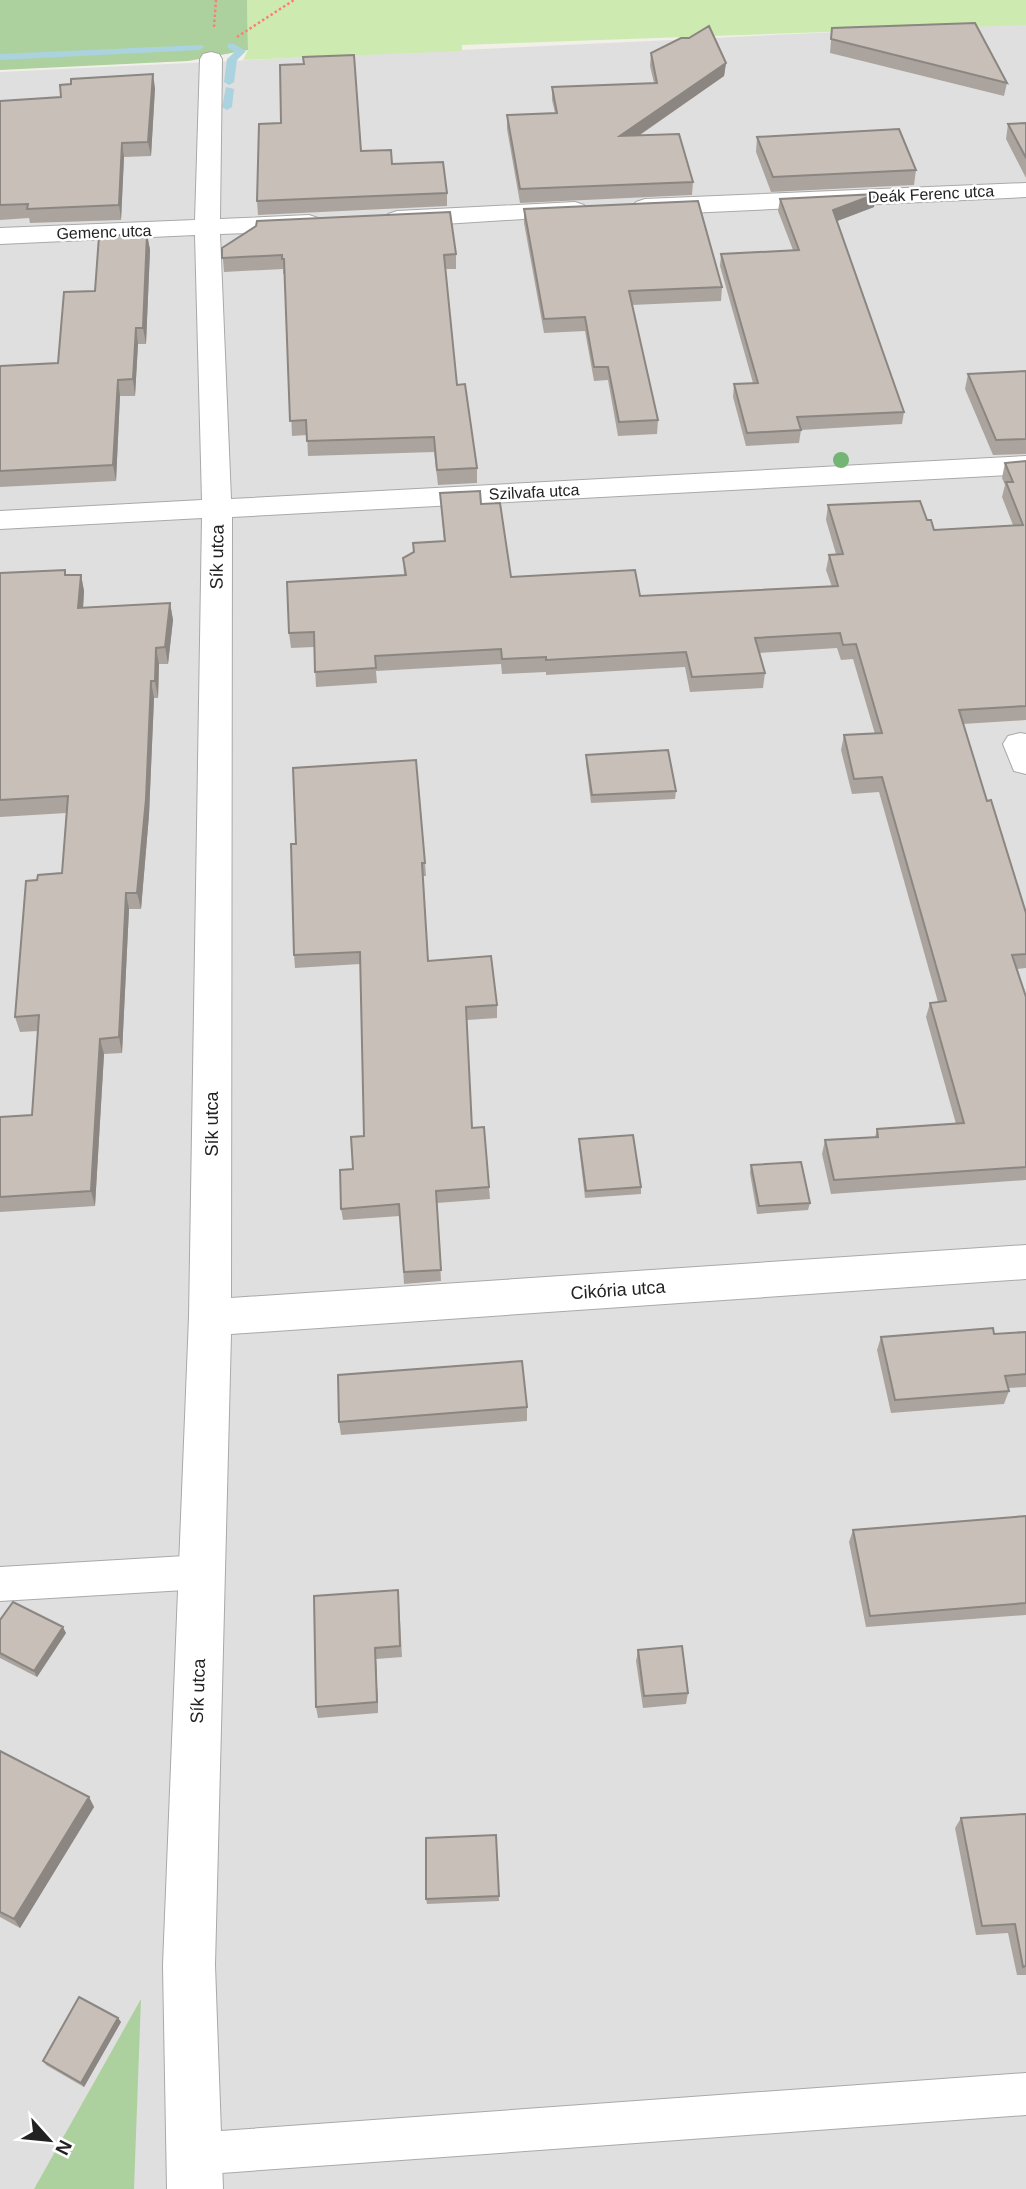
<svg xmlns="http://www.w3.org/2000/svg" width="1026" height="2189" viewBox="0 0 1026 2189" font-family="Helvetica,sans-serif">
<style>
.residential{fill:#e0dfdf}
.grass{fill:#cdebb0}
.forest{fill:#add19e}
.lines{fill:none;stroke-linecap:round;stroke-linejoin:round}
.stream{fill:#aad3df;fill-rule:evenodd}
.lane-casing{stroke:#a9a9a9;stroke-width:2}
.street-casing{stroke:#a9a9a9;stroke-width:2}
.path{stroke:#fa8072;stroke-width:2.5;stroke-dasharray:2.5 2.5;stroke-linecap:butt}
.lane{fill:#fff;fill-rule:evenodd}
.street{fill:#fff;fill-rule:evenodd}
.tree{fill:#74b475}
.wall{fill:#aba49e}
.shaded-wall{fill:#8b8681}
.building{fill:#c7bfb8;stroke:#8b8681;stroke-width:2}
.labels{text-anchor:middle;dominant-baseline:central;stroke-width:5;stroke-linejoin:round;paint-order:stroke}
.far-street-label{font-size:16px;fill:#222;stroke:#fff}
.street-label{font-size:18px;fill:#222;stroke:#fff}
</style>
<rect width="100%" height="100%" fill="#f2efe9"/>
<!-- residential -->
<path class="residential" d="M 1026,23 L 1026,2189 L 0,2189 L 0,72 Z"/>
<!-- grass -->
<path class="grass" d="M 247,0 L 1026,0 L 1026,25 L 462,45 L 462,51 L 243,60 L 248,50 Z"/>
<!-- forest -->
<path class="forest" d="M 0,0 L 247,0 L 248,50 L 188,61 L 0,70 Z
M 141,1999 L 134,2189 L 34,2189 Z"/>
<g class="lines">
<!-- stream -->
<path class="stream" d="M 228,44 L 234,44 L 246,51 L 237,60 L 234,82 L 229,85 L 224,82 L 227,59 L 235,52 L 228,48 Z
M 202,45 L 204,47 L 199,50 L 0,60 L 0,54 Z
M 226,87 L 234,89 L 232,107 L 227,110 L 222,107 Z"/>
<!-- lane casing -->
<g class="lane-casing">
<path id="lane" d="M 202,1555 L 215,1560 L 220,1572 L 215,1584 L 202,1589 L 0,1601 L 0,1567 Z
M 1026,2073 L 1026,2115 L 193,2175 L 178,2169 L 172,2154 L 178,2139 L 193,2133 Z"/>
</g>
<!-- street casing -->
<g class="street-casing">
<path id="street" d="M 211,52 L 219,54 L 222,59 L 220,219 L 309,215 L 318,218 L 322,223 L 318,228 L 309,231 L 220,234 L 231,499 L 1026,456 L 1026,474 L 232,517 L 231,1298 L 1026,1245 L 1026,1279 L 231,1334 L 215,1965 L 223,2189 L 167,2189 L 163,1965 L 189,1317 L 202,518 L 0,529 L 0,511 L 202,500 L 195,235 L 0,244 L 0,228 L 195,220 L 200,59 L 203,54 Z
M 1026,183 L 1026,197 L 645,215 L 636,212 L 632,207 L 636,202 L 645,199 Z
M 575,202 L 584,205 L 588,210 L 584,215 L 397,227 L 388,224 L 384,219 L 388,214 L 397,211 Z
M 1020,733 L 1026,734 L 1026,774 L 1014,771 L 1003,744 L 1008,736 Z"/>
</g>
<!-- path -->
<path class="path" d="M 214,27 L 216,0
M 237,37 L 294,0"/>
<!-- lane -->
<use href="#lane" class="lane"/>
<!-- street -->
<use href="#street" class="street"/>
</g>
<!-- trees -->
<circle class="tree" cx="841" cy="460" r="8"/>
<!-- wall -->
<path class="wall" d="M 832,28 L 1007,83 L 1004,96 L 830,53 Z
M 651,53 L 726,63 L 724,76 L 640,135 L 693,182 L 692,195 L 520,203 L 507,129 L 507,115 L 555,113 L 552,100 L 552,87 L 654,83 L 650,66 Z
M 155,88 L 151,156 L 124,157 L 121,220 L 30,223 L 29,218 L 0,220 L 0,101 L 61,97 Z
M 1026,123 L 1026,178 L 1006,139 L 1008,124 Z
M 757,137 L 916,170 L 914,185 L 771,192 L 756,152 Z
M 361,151 L 392,164 L 447,193 L 447,206 L 258,215 L 257,201 Z
M 780,199 L 874,207 L 837,221 L 904,412 L 902,424 L 801,430 L 799,443 L 746,446 L 733,397 L 734,384 L 753,383 L 720,266 L 721,254 L 793,250 L 778,211 Z
M 524,209 L 722,287 L 721,301 L 632,305 L 658,420 L 657,434 L 618,436 L 608,380 L 594,381 L 585,331 L 544,333 L 524,223 Z
M 147,234 L 150,250 L 146,344 L 138,344 L 135,396 L 120,396 L 116,481 L 0,487 L 0,366 L 58,363 L 95,291 Z
M 222,248 L 456,254 L 456,269 L 445,269 L 457,385 L 477,468 L 477,483 L 438,485 L 434,452 L 308,456 L 307,435 L 292,436 L 285,274 L 283,274 L 283,269 L 224,272 Z
M 1026,371 L 1026,454 L 993,455 L 965,389 L 968,374 Z
M 1026,461 L 1026,720 L 963,724 L 987,801 L 1026,913 L 1026,968 L 1017,969 L 1026,997 L 1026,1180 L 831,1194 L 822,1154 L 825,1140 L 875,1137 L 877,1129 L 956,1124 L 926,1017 L 930,1003 L 938,1002 L 879,792 L 852,794 L 841,750 L 844,735 L 875,734 L 853,659 L 841,660 L 837,648 L 759,653 L 765,673 L 763,688 L 690,692 L 685,667 L 546,675 L 546,672 L 502,674 L 501,664 L 376,671 L 377,683 L 316,687 L 314,647 L 291,648 L 289,633 L 404,575 L 403,558 L 444,541 L 440,493 L 481,504 L 511,577 L 640,596 L 832,587 L 826,570 L 829,555 L 836,554 L 826,520 L 828,505 L 927,520 L 934,530 L 1013,525 L 1002,497 L 1005,485 L 1002,478 L 1005,463 Z
M 0,573 L 81,575 L 84,591 L 83,608 L 170,603 L 173,620 L 168,664 L 159,664 L 158,698 L 154,698 L 149,815 L 141,909 L 129,909 L 122,1053 L 104,1054 L 95,1206 L 0,1212 L 0,1117 L 32,1115 L 38,1031 L 20,1032 L 15,1017 L 37,880 L 62,873 L 66,813 L 0,817 Z
M 586,755 L 676,791 L 675,799 L 591,803 L 586,763 Z
M 291,844 L 425,863 L 426,876 L 423,876 L 428,961 L 497,1005 L 497,1018 L 467,1020 L 472,1128 L 489,1187 L 490,1199 L 437,1203 L 441,1281 L 404,1284 L 400,1216 L 343,1220 L 341,1209 L 353,1169 L 364,1136 L 360,964 L 295,968 L 294,955 Z
M 579,1139 L 641,1187 L 641,1194 L 585,1198 L 579,1147 Z
M 751,1165 L 810,1203 L 808,1210 L 757,1214 L 750,1173 Z
M 1026,1332 L 1026,1387 L 1008,1388 L 1009,1391 L 1004,1404 L 891,1413 L 877,1350 L 881,1337 L 994,1334 Z
M 527,1407 L 527,1421 L 341,1435 L 339,1422 Z
M 1026,1516 L 1026,1615 L 866,1627 L 849,1542 L 853,1530 Z
M 399,1602 L 402,1657 L 376,1659 L 378,1713 L 318,1718 L 316,1707 Z
M 0,1620 L 66,1633 L 37,1677 L 0,1658 Z
M 638,1650 L 688,1693 L 686,1704 L 643,1708 L 636,1661 Z
M 0,1751 L 89,1797 L 94,1807 L 20,1928 L 0,1917 Z
M 1026,1814 L 1026,1975 L 1017,1975 L 1008,1933 L 976,1935 L 955,1828 L 961,1818 Z
M 496,1835 L 499,1901 L 427,1904 L 426,1899 Z
M 118,2018 L 121,2022 L 84,2087 L 46,2065 L 43,2061 Z"/>
<!-- shaded-wall -->
<path class="shaded-wall" d="M 726,63 L 724,76 L 619,149 L 620,136 Z
M 153,74 L 155,88 L 151,156 L 148,142 Z
M 122,143 L 124,157 L 121,220 L 119,205 Z
M 876,194 L 874,207 L 832,223 L 833,210 Z
M 147,234 L 150,250 L 146,344 L 143,328 Z
M 136,328 L 138,344 L 135,396 L 133,379 Z
M 118,380 L 120,396 L 116,481 L 113,465 Z
M 81,575 L 84,591 L 82,625 L 78,608 Z
M 170,603 L 173,620 L 168,664 L 165,647 Z
M 156,648 L 159,664 L 158,698 L 155,681 Z
M 151,681 L 154,698 L 149,815 L 141,909 L 137,893 Z
M 126,893 L 129,909 L 122,1053 L 119,1037 Z
M 100,1039 L 104,1054 L 95,1206 L 91,1191 Z
M 63,1627 L 66,1633 L 37,1677 L 34,1671 Z
M 375,1648 L 376,1659 L 378,1713 L 377,1702 Z
M 89,1797 L 94,1807 L 20,1928 L 14,1919 Z
M 118,2018 L 121,2022 L 84,2087 L 81,2083 Z"/>
<!-- building -->
<path class="building" d="M 975,23 L 1007,83 L 831,39 L 832,28 Z
M 709,26 L 726,63 L 620,136 L 679,134 L 693,182 L 520,189 L 507,115 L 557,113 L 552,87 L 657,83 L 651,53 L 681,38 L 689,38 Z
M 354,55 L 361,151 L 391,150 L 392,164 L 443,162 L 447,193 L 257,201 L 259,124 L 281,123 L 280,65 L 304,64 L 303,57 Z
M 153,74 L 148,142 L 122,143 L 119,205 L 27,209 L 28,204 L 0,205 L 0,101 L 61,97 L 60,85 L 71,84 L 71,79 Z
M 1026,123 L 1026,158 L 1008,124 Z
M 899,129 L 916,170 L 773,177 L 757,137 Z
M 876,194 L 833,210 L 904,412 L 797,417 L 801,430 L 747,433 L 734,384 L 758,383 L 721,254 L 799,250 L 780,199 Z
M 698,201 L 722,287 L 629,291 L 658,420 L 619,422 L 608,367 L 594,367 L 585,317 L 544,319 L 524,209 Z
M 450,212 L 456,254 L 444,255 L 457,385 L 465,384 L 477,468 L 437,470 L 434,437 L 307,441 L 306,420 L 290,421 L 284,259 L 282,259 L 282,255 L 222,258 L 222,248 L 256,226 L 257,221 Z
M 147,234 L 143,328 L 136,328 L 133,379 L 118,380 L 113,465 L 0,471 L 0,366 L 58,363 L 64,292 L 95,291 L 99,236 Z
M 1026,371 L 1026,439 L 996,440 L 968,374 Z
M 1026,461 L 1026,706 L 959,710 L 987,801 L 991,800 L 1026,913 L 1026,954 L 1012,955 L 1026,997 L 1026,1167 L 834,1180 L 825,1140 L 878,1137 L 877,1129 L 964,1123 L 930,1003 L 946,1001 L 882,777 L 854,779 L 844,735 L 882,733 L 856,644 L 843,645 L 840,633 L 755,638 L 765,673 L 692,677 L 686,652 L 546,660 L 546,657 L 502,659 L 501,649 L 375,656 L 376,668 L 315,672 L 314,632 L 289,633 L 287,582 L 406,575 L 403,558 L 414,552 L 413,543 L 445,541 L 440,493 L 480,491 L 481,504 L 500,503 L 511,577 L 635,570 L 640,596 L 838,586 L 829,555 L 843,554 L 828,505 L 920,501 L 927,520 L 931,520 L 934,530 L 1023,525 L 1006,482 L 1013,482 L 1005,463 Z
M 65,570 L 65,575 L 81,575 L 78,608 L 170,603 L 165,647 L 156,648 L 155,681 L 151,681 L 146,799 L 137,893 L 126,893 L 119,1037 L 100,1039 L 91,1191 L 0,1197 L 0,1117 L 32,1115 L 39,1015 L 15,1017 L 26,881 L 37,880 L 38,875 L 62,873 L 68,796 L 0,800 L 0,573 Z
M 668,750 L 676,791 L 592,795 L 586,755 Z
M 416,760 L 425,863 L 422,863 L 428,961 L 491,956 L 497,1005 L 466,1007 L 472,1128 L 484,1127 L 489,1187 L 436,1191 L 441,1270 L 404,1272 L 399,1204 L 341,1209 L 340,1170 L 353,1169 L 351,1137 L 364,1136 L 360,952 L 294,955 L 291,844 L 296,844 L 293,768 Z
M 633,1135 L 641,1187 L 586,1191 L 579,1139 Z
M 801,1162 L 810,1203 L 759,1206 L 751,1165 Z
M 993,1328 L 994,1334 L 1026,1332 L 1026,1374 L 1005,1376 L 1009,1391 L 895,1400 L 881,1337 Z
M 522,1361 L 527,1407 L 339,1422 L 338,1375 Z
M 1026,1516 L 1026,1603 L 870,1616 L 853,1530 Z
M 398,1590 L 400,1646 L 375,1648 L 377,1702 L 316,1707 L 314,1596 Z
M 13,1602 L 63,1627 L 34,1671 L 0,1653 L 0,1620 Z
M 682,1646 L 688,1693 L 644,1696 L 638,1650 Z
M 0,1751 L 89,1797 L 14,1919 L 0,1912 Z
M 1026,1814 L 1026,1966 L 1023,1967 L 1015,1924 L 982,1926 L 961,1818 Z
M 496,1835 L 499,1896 L 426,1899 L 426,1838 Z
M 79,1997 L 118,2018 L 81,2083 L 43,2061 Z"/>
<g class="labels">
<!-- far-street labels -->
<g class="far-street-label">
<text transform="translate(931 194) rotate(-3)">Deák Ferenc utca</text>
<text transform="translate(104 232) rotate(-2)">Gemenc utca</text>
<text transform="translate(534 492) rotate(-3)">Szilvafa utca</text>
</g>
<!-- street labels -->
<g class="street-label">
<text transform="translate(217 557) rotate(-89)">Sík utca</text>
<text transform="translate(212 1124) rotate(-90)">Sík utca</text>
<text transform="translate(618 1290) rotate(-4)">Cikória utca</text>
<text transform="translate(198 1691) rotate(-88)">Sík utca</text>
</g>
</g>
<!-- north arrow -->
<g transform="translate(49 2140) rotate(117)" stroke="#ffffff" stroke-width="5" paint-order="stroke">
<path d="M0-5L12 26L0 18L-12 26Z" fill="#222222"/>
<text y="-10" font-size="19" font-weight="bold" text-anchor="middle" fill="#222222">N</text>
</g>
</svg>
